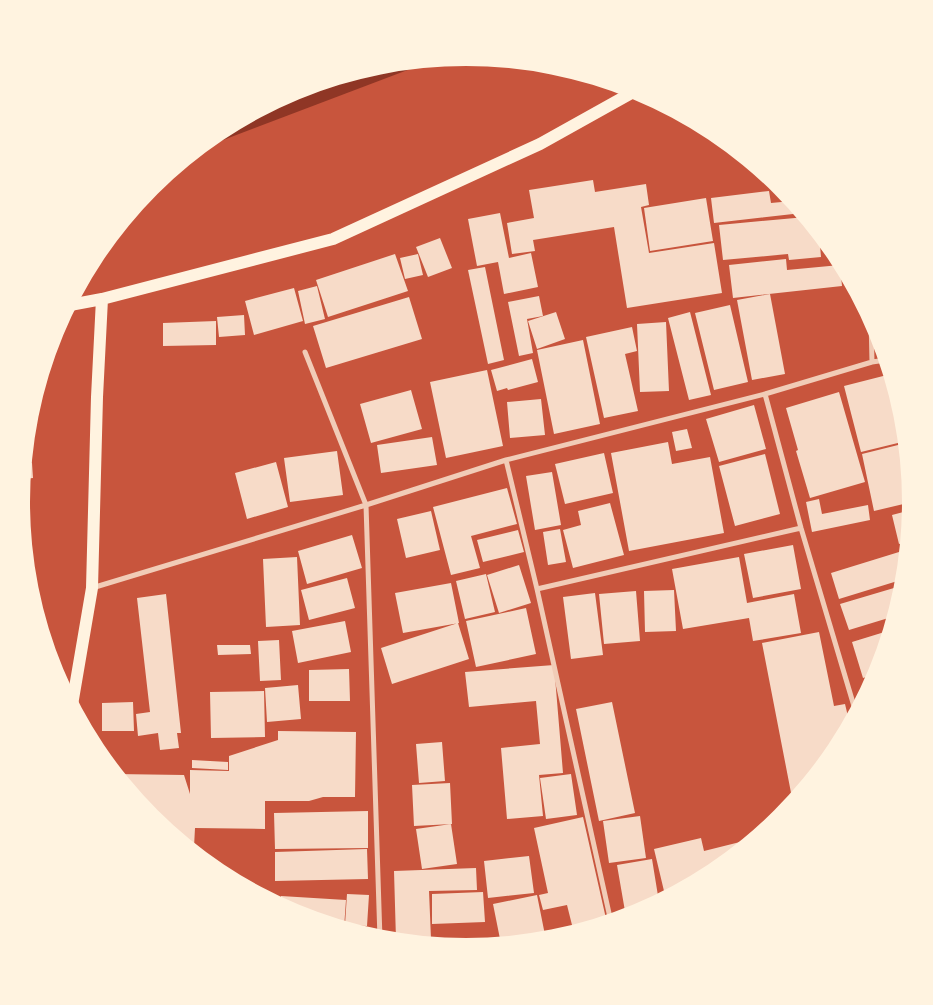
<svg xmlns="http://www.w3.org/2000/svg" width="933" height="1005" viewBox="0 0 933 1005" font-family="'Archivo Narrow',sans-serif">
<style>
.water{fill:#8f3625}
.building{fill:#f7dbc8}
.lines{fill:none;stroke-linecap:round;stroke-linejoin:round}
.minor{stroke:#f1ccb7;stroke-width:5}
.primary{stroke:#fff3e0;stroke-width:12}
</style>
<rect width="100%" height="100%" fill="#c8553d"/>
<!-- water -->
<path class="water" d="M 434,60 L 197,150 L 219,132 L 296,91 L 380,66 Z"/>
<!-- building -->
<path class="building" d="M 593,180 L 595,192 L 646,184 L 649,205 L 641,207 L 649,253 L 714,243 L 722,293 L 627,308 L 614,227 L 533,240 L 535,251 L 512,254 L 507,223 L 534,218 L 529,190 Z
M 769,191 L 771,203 L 792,201 L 802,213 L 714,223 L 711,198 Z
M 706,198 L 713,241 L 650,251 L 644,208 Z
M 500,213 L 509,258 L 531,253 L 538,287 L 504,294 L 498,262 L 477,266 L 468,219 Z
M 806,217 L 819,233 L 821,257 L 789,260 L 788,254 L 723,260 L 719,225 Z
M 440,238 L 452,268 L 428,277 L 416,247 Z
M 395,254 L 408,291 L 328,317 L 316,280 Z
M 418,254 L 423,275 L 405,279 L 400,258 Z
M 786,259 L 787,270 L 840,265 L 842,286 L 733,298 L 729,265 Z
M 485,267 L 504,360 L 488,364 L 468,270 Z
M 317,286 L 325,319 L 305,324 L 298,291 Z
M 294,288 L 303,321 L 254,335 L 245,301 Z
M 770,294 L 785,374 L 752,380 L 737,300 Z
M 539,296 L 543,316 L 527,319 L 533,353 L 519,356 L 508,302 Z
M 409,297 L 422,339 L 326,368 L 313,326 Z
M 730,305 L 748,382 L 714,390 L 695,313 Z
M 556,312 L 565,339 L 537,349 L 528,321 Z
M 690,312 L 711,395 L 689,400 L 668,318 Z
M 244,315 L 245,335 L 219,337 L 217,317 Z
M 216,321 L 216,345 L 163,346 L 163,323 Z
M 666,322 L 669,391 L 640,392 L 637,324 Z
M 632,327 L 637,351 L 625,354 L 638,411 L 604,418 L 586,337 Z
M 583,340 L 600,424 L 554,434 L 537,350 Z
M 532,359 L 538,382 L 508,390 L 507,388 L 497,391 L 491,370 Z
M 487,370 L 503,446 L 446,458 L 430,382 Z
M 891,374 L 903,416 L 906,441 L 861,452 L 844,386 Z
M 411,390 L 422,429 L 371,443 L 360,404 Z
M 839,392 L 865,482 L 810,498 L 796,451 L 798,450 L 786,408 Z
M 541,399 L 545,435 L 510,438 L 507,402 Z
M 754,405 L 766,449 L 719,462 L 706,419 Z
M 687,429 L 692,448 L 676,451 L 672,432 Z
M 432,437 L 437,465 L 381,473 L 377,445 Z
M 668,442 L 672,464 L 710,457 L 724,533 L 629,551 L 611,453 Z
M 906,443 L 912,502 L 874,511 L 862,454 Z
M 337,451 L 343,495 L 290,502 L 284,458 Z
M 604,453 L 613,493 L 565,504 L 555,464 Z
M 765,454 L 780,514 L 735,526 L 719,466 Z
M 276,462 L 288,507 L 247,519 L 235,473 Z
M 32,463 L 33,478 L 24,479 L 25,464 Z
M 552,472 L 561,525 L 535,530 L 526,476 Z
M 507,488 L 517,524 L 471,536 L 480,568 L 451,575 L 433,507 Z
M 819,499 L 822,514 L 868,505 L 870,520 L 812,532 L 806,502 Z
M 610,503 L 624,555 L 573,568 L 563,530 L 581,525 L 578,511 Z
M 911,510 L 908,542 L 899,544 L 892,515 Z
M 431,511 L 440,550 L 406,558 L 397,519 Z
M 560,529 L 566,562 L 548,565 L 543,532 Z
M 518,530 L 524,552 L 483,562 L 477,540 Z
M 352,535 L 362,568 L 307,584 L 298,551 Z
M 793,545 L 801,589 L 753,598 L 744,554 Z
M 899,552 L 905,571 L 904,579 L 839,599 L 831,573 Z
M 297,557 L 300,625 L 266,627 L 263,559 Z
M 739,557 L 747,603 L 794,594 L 801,633 L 753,641 L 749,618 L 683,629 L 672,569 Z
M 519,565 L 531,603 L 499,613 L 487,575 Z
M 486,574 L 495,612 L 465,619 L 456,581 Z
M 347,578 L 355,608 L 309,620 L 301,590 Z
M 451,583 L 459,623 L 403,633 L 395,593 Z
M 904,585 L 895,616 L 849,630 L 840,604 Z
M 674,590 L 676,631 L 645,632 L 644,591 Z
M 636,591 L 640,641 L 604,644 L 599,594 Z
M 595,593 L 603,655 L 571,659 L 563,597 Z
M 166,594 L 181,733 L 177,733 L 179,748 L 160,750 L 158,733 L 138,736 L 136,714 L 150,712 L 137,598 Z
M 526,608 L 536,654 L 476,667 L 466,621 Z
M 345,621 L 351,652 L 298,663 L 292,631 Z
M 458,623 L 469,659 L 392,684 L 381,648 Z
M 891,630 L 877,674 L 863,678 L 852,642 Z
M 819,632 L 834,706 L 845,704 L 850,725 L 837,750 L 793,803 L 762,643 Z
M 279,640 L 281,680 L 260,681 L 258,641 Z
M 217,645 L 250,645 L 251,654 L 218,655 Z
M 554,665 L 563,773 L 539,775 L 543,816 L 507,819 L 501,748 L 540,744 L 536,701 L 469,707 L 465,672 Z
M 349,669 L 350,701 L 309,701 L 309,670 Z
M 298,685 L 301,719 L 267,722 L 265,688 Z
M 264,691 L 265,737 L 211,738 L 210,692 Z
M 133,702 L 134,731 L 102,731 L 102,703 Z
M 612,702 L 635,813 L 599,821 L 576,709 Z
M 278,731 L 356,732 L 355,797 L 323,797 L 309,801 L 265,801 L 265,829 L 195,828 L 194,847 L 187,847 L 151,817 L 116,774 L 184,775 L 190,794 L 190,770 L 229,771 L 229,756 L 278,740 Z
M 442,742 L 445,781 L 419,783 L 416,744 Z
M 192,760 L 228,762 L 228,770 L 192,768 Z
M 571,774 L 577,815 L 546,819 L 540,778 Z
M 450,783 L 452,824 L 414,826 L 412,785 Z
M 368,811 L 368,848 L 275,849 L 274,813 Z
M 640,816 L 646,858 L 609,863 L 603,821 Z
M 583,817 L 607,923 L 574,933 L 567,905 L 543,910 L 539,895 L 548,893 L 534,828 Z
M 451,824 L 457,864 L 422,869 L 416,829 Z
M 701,838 L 704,851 L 740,842 L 742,850 L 714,873 L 690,885 L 664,891 L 654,849 Z
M 367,849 L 368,879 L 275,881 L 275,852 Z
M 529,856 L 534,893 L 488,898 L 484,861 Z
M 652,859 L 659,902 L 637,914 L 626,917 L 617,865 Z
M 476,868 L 477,890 L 429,891 L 431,939 L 396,940 L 394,871 Z
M 483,892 L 485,922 L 432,924 L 432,894 Z
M 347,894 L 369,895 L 367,926 L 345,925 Z
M 537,895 L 546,940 L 501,944 L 493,904 Z
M 281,896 L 346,900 L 344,928 L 296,914 L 281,906 Z"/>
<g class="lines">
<!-- minor -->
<path class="minor" d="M 871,319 L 872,362
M 305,352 L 366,505 L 380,939
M 765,394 L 801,528 L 856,713
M 506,460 L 537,589
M 92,588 L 366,505 L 506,460 L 765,394 L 872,362 L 886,360
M 611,922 L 537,589 L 801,528"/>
<!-- primary -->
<path class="primary" d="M 70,305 L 102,299 L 333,239 L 540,144 L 635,91
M 72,705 L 92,588 L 97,397 L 102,299"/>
</g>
<!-- crop -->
<path d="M0 0H933V1005H0ZM30 502a436 436 0 1 1 872 0a436 436 0 1 1-872 0Z" fill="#fff3e0" fill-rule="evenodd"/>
</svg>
